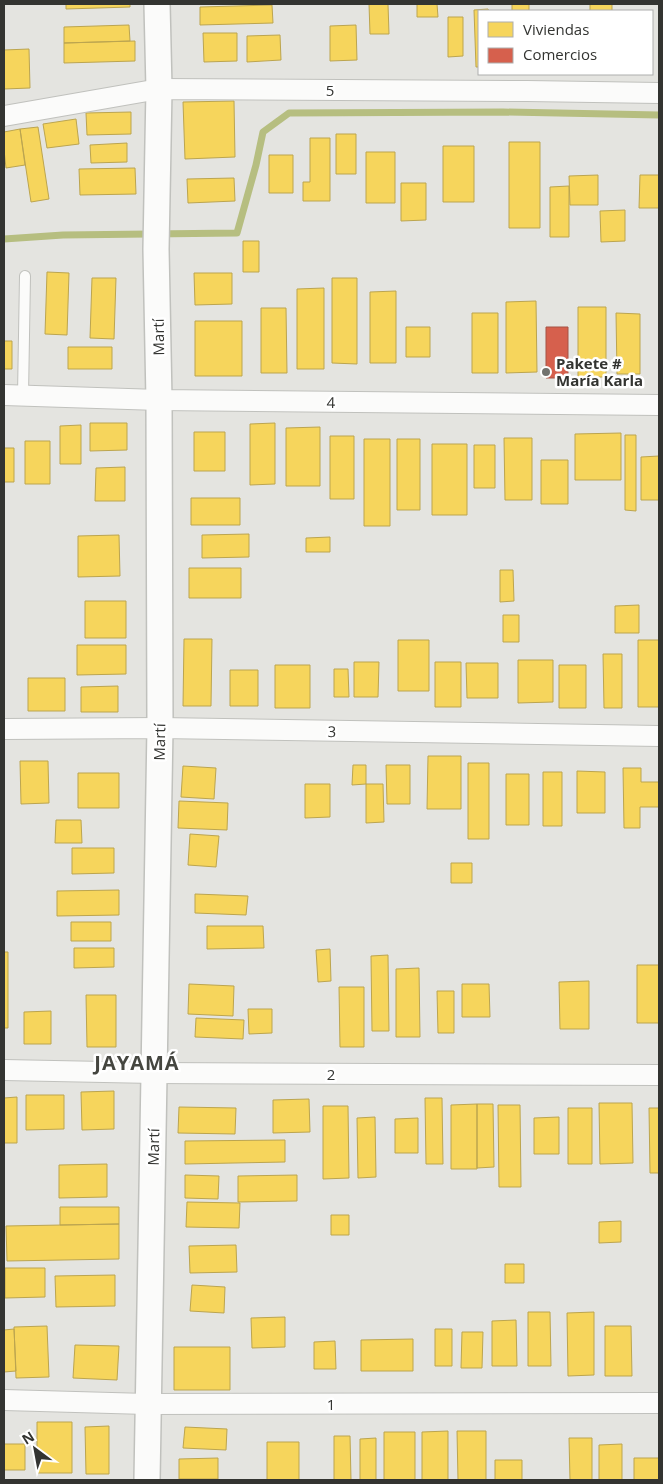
<svg xmlns="http://www.w3.org/2000/svg" width="663" height="1484" viewBox="0 0 663 1484" font-family="'Open Sans',sans-serif">
<style>
.homes{fill:#f6d55c;stroke:#bca54f}
.shops{fill:#d6604d;stroke:#a55345}
.lines{fill:none;stroke-linecap:round;stroke-linejoin:round}
.stream{stroke:#b6be80;stroke-width:7}
.service-casing{stroke:#c0c1bd;stroke-width:12}
.minor-casing{stroke:#c0c1bd;stroke-width:22}
.tertiary-casing{stroke:#c0c1bd;stroke-width:28}
.service{stroke:#fbfbfa;stroke-width:10}
.minor{stroke:#fbfbfa;stroke-width:20}
.tertiary{stroke:#fbfbfa;stroke-width:25}
.poi-dot{fill:#71726e;stroke:#fff;stroke-width:2}
.labels{text-anchor:middle;dominant-baseline:central;stroke-width:5;stroke-linejoin:round;paint-order:stroke}
.street-label{font-size:15px;fill:#333431;stroke:#fff}
.poi-label{font-size:15px;font-weight:bold;fill:#333431;stroke:#fff;text-anchor:start}
.district-label{font-size:20px;font-weight:bold;letter-spacing:1px;fill:#454640;stroke:#fff}
</style>
<rect width="100%" height="100%" fill="#e4e4e0"/>
<!-- homes -->
<path class="homes" d="M 66,4 L 130,4 L 130,7 L 66,9 Z
M 369,4 L 388,4 L 389,34 L 370,34 Z
M 417,4 L 437,4 L 438,17 L 417,17 Z
M 512,4 L 529,4 L 529,11 L 512,11 Z
M 590,4 L 612,4 L 612,11 L 590,11 Z
M 272,5 L 273,23 L 200,25 L 200,7 Z
M 488,9 L 489,11 L 479,11 L 479,67 L 476,67 L 474,10 Z
M 448,17 L 463,17 L 463,56 L 448,57 Z
M 129,25 L 130,41 L 64,43 L 64,27 Z
M 356,25 L 357,60 L 330,61 L 330,26 Z
M 203,33 L 237,33 L 237,61 L 204,62 Z
M 280,35 L 281,60 L 247,62 L 247,36 Z
M 135,41 L 135,61 L 64,63 L 64,43 Z
M 29,49 L 30,88 L 4,89 L 4,50 Z
M 234,101 L 235,157 L 185,159 L 183,102 Z
M 131,112 L 131,134 L 87,135 L 86,113 Z
M 76,119 L 79,144 L 47,148 L 43,124 Z
M 38,127 L 49,199 L 31,202 L 20,129 Z
M 20,129 L 25,165 L 6,168 L 4,150 L 4,132 Z
M 336,134 L 356,134 L 356,174 L 336,174 Z
M 310,138 L 330,138 L 330,201 L 303,201 L 303,182 L 310,182 Z
M 509,142 L 540,142 L 540,228 L 509,228 Z
M 127,143 L 127,162 L 91,163 L 90,145 Z
M 443,146 L 474,146 L 474,202 L 443,202 Z
M 366,152 L 395,152 L 395,203 L 366,203 Z
M 269,155 L 293,155 L 293,193 L 269,193 Z
M 135,168 L 136,194 L 80,195 L 79,169 Z
M 598,175 L 598,205 L 570,205 L 569,176 Z
M 640,175 L 659,175 L 659,208 L 639,208 Z
M 234,178 L 235,201 L 188,203 L 187,179 Z
M 401,183 L 426,183 L 426,220 L 401,221 Z
M 569,186 L 569,237 L 550,237 L 550,187 Z
M 625,210 L 625,241 L 601,242 L 600,211 Z
M 243,241 L 259,241 L 259,272 L 243,272 Z
M 47,272 L 69,273 L 67,335 L 45,334 Z
M 194,273 L 232,273 L 232,304 L 195,305 Z
M 92,278 L 116,278 L 114,339 L 90,338 Z
M 332,278 L 357,278 L 357,364 L 332,363 Z
M 324,288 L 324,369 L 297,369 L 297,289 Z
M 396,291 L 396,363 L 370,363 L 370,292 Z
M 536,301 L 537,372 L 506,373 L 506,302 Z
M 578,307 L 606,307 L 606,377 L 578,377 Z
M 261,308 L 286,308 L 287,373 L 261,373 Z
M 472,313 L 498,313 L 498,373 L 472,373 Z
M 616,313 L 640,314 L 640,374 L 617,374 Z
M 195,321 L 242,321 L 242,376 L 195,376 Z
M 406,327 L 430,327 L 430,357 L 406,357 Z
M 4,341 L 12,341 L 12,369 L 4,369 Z
M 68,347 L 112,347 L 112,369 L 68,369 Z
M 90,423 L 127,423 L 127,450 L 90,451 Z
M 275,423 L 275,484 L 250,485 L 250,424 Z
M 81,425 L 81,464 L 60,464 L 60,426 Z
M 320,427 L 320,486 L 286,486 L 286,428 Z
M 194,432 L 225,432 L 225,471 L 194,471 Z
M 621,433 L 621,480 L 575,480 L 575,434 Z
M 625,435 L 636,435 L 636,511 L 625,510 Z
M 330,436 L 354,436 L 354,499 L 330,499 Z
M 504,438 L 532,438 L 532,500 L 505,500 Z
M 364,439 L 390,439 L 390,526 L 364,526 Z
M 397,439 L 420,439 L 420,510 L 397,510 Z
M 25,441 L 50,441 L 50,484 L 25,484 Z
M 432,444 L 467,444 L 467,515 L 432,515 Z
M 474,445 L 495,445 L 495,488 L 474,488 Z
M 4,448 L 14,448 L 14,482 L 4,482 Z
M 659,456 L 659,500 L 641,500 L 641,457 Z
M 541,460 L 568,460 L 568,504 L 541,504 Z
M 125,467 L 125,501 L 95,501 L 96,468 Z
M 191,498 L 240,498 L 240,525 L 191,525 Z
M 249,534 L 249,557 L 202,558 L 202,535 Z
M 119,535 L 120,576 L 78,577 L 78,536 Z
M 330,537 L 330,552 L 306,552 L 306,538 Z
M 189,568 L 241,568 L 241,598 L 189,598 Z
M 500,570 L 513,570 L 514,601 L 500,602 Z
M 85,601 L 126,601 L 126,638 L 85,638 Z
M 639,605 L 639,633 L 615,633 L 615,606 Z
M 503,615 L 519,615 L 519,642 L 503,642 Z
M 184,639 L 212,639 L 211,706 L 183,706 Z
M 398,640 L 429,640 L 429,691 L 398,691 Z
M 638,640 L 659,640 L 659,707 L 638,707 Z
M 77,645 L 126,645 L 126,674 L 77,675 Z
M 603,654 L 622,654 L 622,708 L 604,708 Z
M 518,660 L 553,660 L 553,702 L 518,703 Z
M 354,662 L 379,662 L 378,697 L 354,697 Z
M 435,662 L 461,662 L 461,707 L 435,707 Z
M 466,663 L 498,663 L 498,698 L 467,698 Z
M 275,665 L 310,665 L 310,708 L 275,708 Z
M 559,665 L 586,665 L 586,708 L 559,708 Z
M 334,669 L 348,669 L 349,697 L 334,697 Z
M 230,670 L 258,670 L 258,706 L 230,706 Z
M 28,678 L 65,678 L 65,711 L 28,711 Z
M 118,686 L 118,712 L 81,712 L 81,687 Z
M 428,756 L 461,756 L 461,809 L 427,809 Z
M 20,761 L 48,761 L 49,803 L 21,804 Z
M 468,763 L 489,763 L 489,839 L 468,839 Z
M 353,765 L 366,765 L 366,784 L 352,785 Z
M 386,765 L 410,765 L 410,804 L 387,804 Z
M 183,766 L 216,768 L 214,799 L 181,797 Z
M 623,768 L 641,768 L 641,782 L 659,782 L 659,807 L 640,807 L 640,828 L 624,828 Z
M 577,771 L 605,772 L 605,813 L 577,813 Z
M 543,772 L 562,772 L 562,826 L 543,826 Z
M 78,773 L 119,773 L 119,808 L 78,808 Z
M 506,774 L 529,774 L 529,825 L 506,825 Z
M 305,784 L 330,784 L 330,817 L 305,818 Z
M 366,784 L 383,784 L 384,822 L 366,823 Z
M 179,801 L 228,803 L 227,830 L 178,828 Z
M 56,820 L 81,820 L 82,843 L 55,843 Z
M 190,834 L 219,836 L 216,867 L 188,865 Z
M 72,848 L 114,848 L 114,873 L 72,874 Z
M 451,863 L 472,863 L 472,883 L 451,883 Z
M 119,890 L 119,915 L 57,916 L 57,891 Z
M 195,894 L 248,896 L 246,915 L 195,913 Z
M 71,922 L 111,922 L 111,941 L 71,941 Z
M 207,926 L 263,926 L 264,948 L 207,949 Z
M 74,948 L 114,948 L 114,967 L 74,968 Z
M 330,949 L 331,981 L 318,982 L 316,950 Z
M 4,952 L 8,952 L 8,1028 L 4,1028 Z
M 388,955 L 389,1031 L 372,1031 L 371,956 Z
M 637,965 L 659,965 L 659,1023 L 637,1023 Z
M 419,968 L 420,1037 L 396,1037 L 396,969 Z
M 589,981 L 589,1029 L 560,1029 L 559,982 Z
M 189,984 L 234,986 L 233,1016 L 188,1014 Z
M 462,984 L 489,984 L 490,1017 L 462,1017 Z
M 339,987 L 364,987 L 364,1047 L 340,1047 Z
M 437,991 L 454,991 L 454,1033 L 438,1033 Z
M 86,995 L 116,995 L 116,1047 L 87,1047 Z
M 248,1009 L 272,1009 L 272,1033 L 249,1034 Z
M 51,1011 L 51,1044 L 24,1044 L 24,1012 Z
M 196,1018 L 244,1020 L 243,1039 L 195,1037 Z
M 114,1091 L 114,1129 L 82,1130 L 81,1092 Z
M 26,1095 L 64,1095 L 64,1129 L 26,1130 Z
M 17,1097 L 17,1143 L 4,1143 L 4,1098 Z
M 425,1098 L 442,1098 L 443,1164 L 426,1164 Z
M 309,1099 L 310,1132 L 273,1133 L 273,1100 Z
M 599,1103 L 632,1103 L 633,1163 L 600,1164 Z
M 477,1104 L 493,1104 L 494,1167 L 477,1168 Z
M 477,1104 L 477,1169 L 451,1169 L 451,1105 Z
M 498,1105 L 520,1105 L 521,1187 L 499,1187 Z
M 323,1106 L 348,1106 L 349,1178 L 323,1179 Z
M 179,1107 L 236,1108 L 235,1134 L 178,1133 Z
M 568,1108 L 592,1108 L 592,1164 L 568,1164 Z
M 649,1108 L 659,1108 L 659,1173 L 650,1173 Z
M 375,1117 L 376,1177 L 358,1178 L 357,1118 Z
M 559,1117 L 559,1154 L 534,1154 L 534,1118 Z
M 418,1118 L 418,1153 L 395,1153 L 395,1119 Z
M 285,1140 L 285,1162 L 185,1164 L 185,1141 Z
M 107,1164 L 107,1197 L 59,1198 L 59,1165 Z
M 185,1175 L 219,1176 L 218,1199 L 185,1198 Z
M 297,1175 L 297,1201 L 238,1202 L 238,1176 Z
M 187,1202 L 240,1203 L 239,1228 L 186,1227 Z
M 60,1207 L 119,1207 L 119,1224 L 60,1225 Z
M 331,1215 L 349,1215 L 349,1235 L 331,1235 Z
M 621,1221 L 621,1242 L 599,1243 L 599,1222 Z
M 119,1224 L 119,1259 L 7,1261 L 6,1226 Z
M 236,1245 L 237,1272 L 190,1273 L 189,1246 Z
M 505,1264 L 524,1264 L 524,1283 L 505,1283 Z
M 5,1268 L 45,1268 L 45,1297 L 5,1298 Z
M 115,1275 L 115,1306 L 56,1307 L 55,1276 Z
M 192,1285 L 225,1287 L 224,1313 L 190,1311 Z
M 528,1312 L 550,1312 L 551,1366 L 528,1366 Z
M 594,1312 L 594,1375 L 568,1376 L 567,1313 Z
M 285,1317 L 285,1347 L 252,1348 L 251,1318 Z
M 516,1320 L 517,1366 L 492,1366 L 492,1321 Z
M 47,1326 L 49,1377 L 16,1378 L 14,1327 Z
M 605,1326 L 631,1326 L 632,1376 L 605,1376 Z
M 14,1329 L 16,1371 L 4,1372 L 4,1330 Z
M 435,1329 L 452,1329 L 452,1366 L 435,1366 Z
M 462,1332 L 483,1332 L 482,1368 L 461,1368 Z
M 413,1339 L 413,1371 L 361,1371 L 361,1340 Z
M 335,1341 L 336,1369 L 314,1369 L 314,1342 Z
M 75,1345 L 119,1346 L 117,1380 L 73,1378 Z
M 174,1347 L 230,1347 L 230,1390 L 174,1390 Z
M 37,1422 L 72,1422 L 72,1473 L 37,1473 Z
M 109,1426 L 109,1474 L 86,1474 L 85,1427 Z
M 185,1427 L 227,1429 L 226,1450 L 183,1448 Z
M 448,1431 L 448,1480 L 422,1480 L 422,1432 Z
M 457,1431 L 486,1431 L 486,1480 L 458,1480 Z
M 384,1432 L 415,1432 L 415,1480 L 384,1480 Z
M 334,1436 L 350,1436 L 351,1480 L 334,1480 Z
M 376,1438 L 376,1480 L 360,1480 L 360,1439 Z
M 569,1438 L 592,1438 L 592,1480 L 570,1480 Z
M 267,1442 L 299,1442 L 299,1480 L 267,1480 Z
M 4,1444 L 25,1444 L 25,1470 L 4,1470 Z
M 622,1444 L 622,1480 L 599,1480 L 599,1445 Z
M 218,1458 L 218,1479 L 179,1479 L 179,1459 Z
M 634,1458 L 659,1458 L 659,1480 L 634,1480 Z
M 495,1460 L 522,1460 L 522,1480 L 495,1480 Z"/>
<!-- shops -->
<path class="shops" d="M 546,327 L 568,327 L 568,378 L 546,378 Z"/>
<g class="lines">
<!-- stream -->
<path class="stream" d="M 4,239 L 63,235 L 237,233 L 256,165 L 263,132 L 289,113 L 503,112 L 659,115"/>
<!-- service casing -->
<g class="service-casing">
<path id="service" d="M 23,395 L 25,276"/>
</g>
<!-- minor casing -->
<g class="minor-casing">
<path id="minor" d="M 4,116 L 159,89 L 527,91 L 659,93
M 4,395 L 159,400 L 659,405
M 4,729 L 160,728 L 659,736
M 4,1070 L 154,1073 L 659,1075
M 4,1400 L 147,1404 L 659,1403"/>
</g>
<!-- tertiary casing -->
<g class="tertiary-casing">
<path id="tertiary" d="M 147,1480 L 160,728 L 159,400 L 156,249 L 159,89 L 157,4"/>
</g>
<!-- service -->
<use href="#service" class="service"/>
<!-- minor -->
<use href="#minor" class="minor"/>
<!-- tertiary -->
<use href="#tertiary" class="tertiary"/>
</g>
<!-- markers -->
<circle class="poi-dot" cx="546" cy="372" r="5"/>
<g class="labels">
<!-- street labels -->
<g class="street-label">
<text x="330" y="90">5</text>
<text transform="translate(158 337) rotate(-91)">Martí</text>
<text transform="translate(331 402) rotate(1)">4</text>
<text transform="translate(332 731) rotate(1)">3</text>
<text transform="translate(159 742) rotate(-89)">Martí</text>
<text x="331" y="1074">2</text>
<text transform="translate(153 1147) rotate(-89)">Martí</text>
<text x="331" y="1404">1</text>
</g>
<!-- poi labels -->
<g class="poi-label">
<text x="556" y="363">Pakete #<tspan x="556" dy="17">María Karla</tspan></text>
</g>
<!-- district labels -->
<g class="district-label">
<text x="137" y="1062">JAYAMÁ</text>
</g>
</g>
<!-- border -->
<rect width="663" height="1484" fill="none" stroke="#333431" stroke-width="10"/>
<!-- legend -->
<rect x="478" y="10" width="175" height="65" fill="#ffffff" stroke="#adaead"/>
<rect x="488" y="22" width="25" height="15" fill="#f6d55c" stroke="#adaead"/>
<text x="523" y="35" font-size="15" fill="#333431">Viviendas</text>
<rect x="488" y="48" width="25" height="15" fill="#d6604d" stroke="#adaead"/>
<text x="523" y="60" font-size="15" fill="#333431">Comercios</text>
<!-- north arrow -->
<g transform="translate(35 1449) rotate(328)" stroke="#ffffff" stroke-width="4" paint-order="stroke">
<path d="M0-4L9 19L0 12L-9 19Z" fill="#333431"/>
<text y="-8" font-size="14" font-weight="bold" text-anchor="middle" fill="#333431">N</text>
</g>
</svg>
